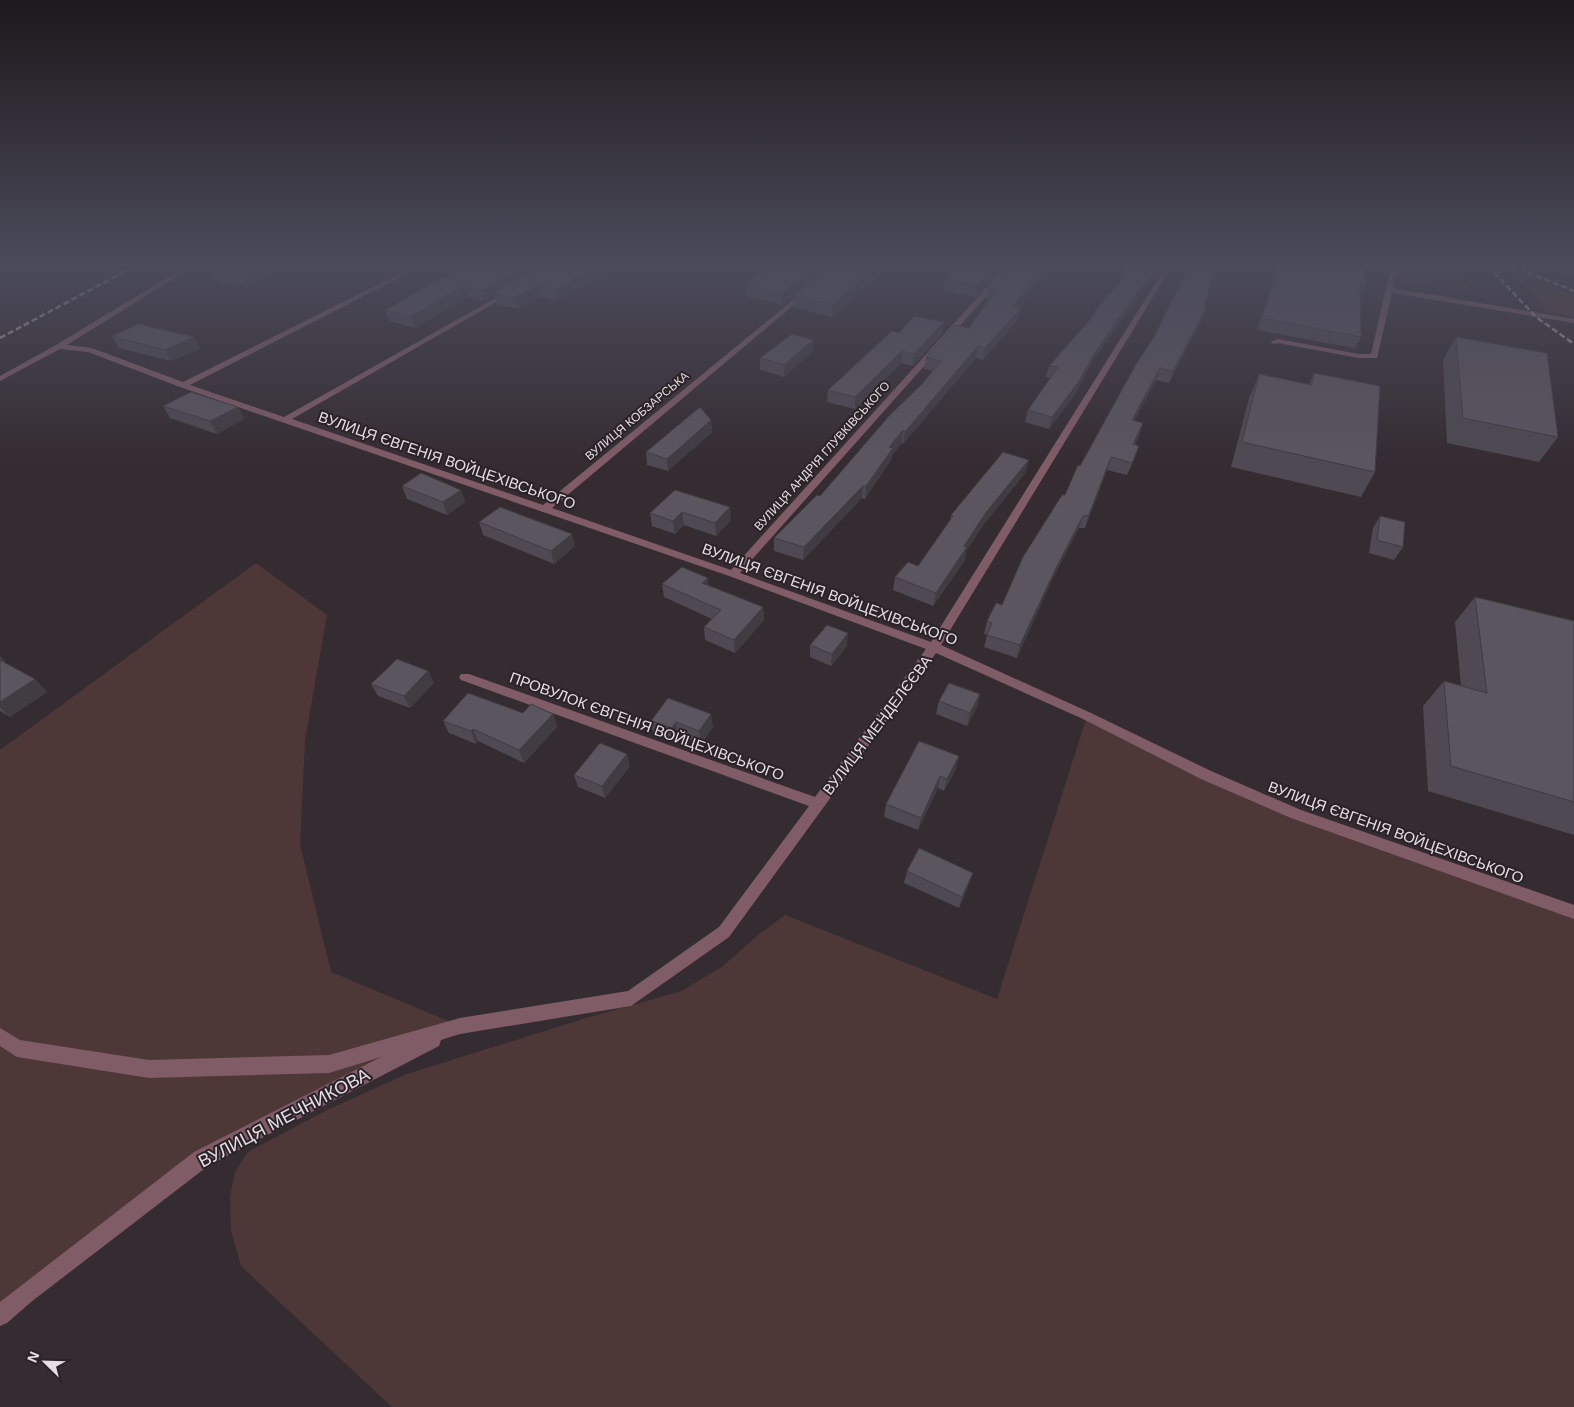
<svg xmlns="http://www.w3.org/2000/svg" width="1574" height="1407" viewBox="0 0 1574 1407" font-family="Arial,sans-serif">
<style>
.green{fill:#4e3837}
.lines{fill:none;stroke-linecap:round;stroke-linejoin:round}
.minor{fill:#805c67;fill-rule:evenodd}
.rail{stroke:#aca6ab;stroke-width:2.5;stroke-dasharray:6 3;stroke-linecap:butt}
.wall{fill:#4e4952}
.shaded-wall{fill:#403c42}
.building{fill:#5b555f;stroke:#403c42}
.labels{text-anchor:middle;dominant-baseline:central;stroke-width:4;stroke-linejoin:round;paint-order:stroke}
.far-street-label{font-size:12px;fill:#e4dfe3;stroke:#2b2228}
.street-label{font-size:15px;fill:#e4dfe3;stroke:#2b2228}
.near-street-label{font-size:18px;fill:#e4dfe3;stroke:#2b2228}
</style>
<rect width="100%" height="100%" fill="#352c32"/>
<!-- green -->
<path class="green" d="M 1407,266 L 1460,266 L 1467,292 L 1404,283 Z
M 1539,266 L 1574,266 L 1574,275 L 1553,273 Z
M 1506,268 L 1574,295 L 1574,317 L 1546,312 L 1535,296 Z
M 256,563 L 327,615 L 305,740 L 300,844 L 331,972 L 460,1026 L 201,1159 L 0,1316 L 0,750 Z
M 1087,716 L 1206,775 L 1574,912 L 1574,1407 L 392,1407 L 241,1266 L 231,1230 L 230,1197 L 235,1172 L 248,1152 L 329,1109 L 407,1074 L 583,1019 L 682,991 L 723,966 L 758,935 L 785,915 L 997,999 Z"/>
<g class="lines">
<!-- minor -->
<path class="minor" d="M 186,266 L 194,266 L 67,345 L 92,348 L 183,382 L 415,266 L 423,266 L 190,385 L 284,417 L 508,291 L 512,291 L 512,293 L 292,419 L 543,505 L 804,291 L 808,291 L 808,293 L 552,508 L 731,570 L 1006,266 L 1013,266 L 740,573 L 931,642 L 1166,266 L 1172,266 L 941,645 L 1091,713 L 1211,771 L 1301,810 L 1574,905 L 1574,919 L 1291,818 L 1201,779 L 1083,719 L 936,653 L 729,937 L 631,1006 L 460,1034 L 441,1040 L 439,1046 L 208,1166 L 31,1302 L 7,1323 L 0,1326 L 0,1302 L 194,1152 L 381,1057 L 329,1073 L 149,1078 L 17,1057 L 0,1046 L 0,1028 L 20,1040 L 149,1060 L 329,1055 L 460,1018 L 628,991 L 719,927 L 809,806 L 461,680 L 459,677 L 461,674 L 469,674 L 815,797 L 926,649 L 729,576 L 180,387 L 88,352 L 60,349 L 0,381 L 0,376 L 56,345 Z
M 1391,266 L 1397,266 L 1393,288 L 1574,319 L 1574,323 L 1392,293 L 1377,358 L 1359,358 L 1278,343 L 1274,344 L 1270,342 L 1278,339 L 1359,354 L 1371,354 Z"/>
<!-- rail -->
<path class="rail" d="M 1488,266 L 1536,317 L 1574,344
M 1511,266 L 1574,291
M 0,338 L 135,266"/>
</g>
<!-- wall -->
<path class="wall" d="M 479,266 L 617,266 L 558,300 L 540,296 L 517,309 L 496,304 L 494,296 L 485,301 L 467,297 L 415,328 L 389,321 L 385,310 L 471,271 Z
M 829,266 L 782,305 L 746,296 L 745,285 Z
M 890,266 L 832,317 L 793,307 L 793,296 Z
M 1004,266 L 975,297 L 943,291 L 945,280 Z
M 1125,266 L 1164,266 L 1127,312 L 1092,362 L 1074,396 L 1049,429 L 1025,422 L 1028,410 L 1051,378 L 1046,377 L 1049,366 L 1092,317 L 1094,312 L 1123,277 L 1122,277 Z
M 1278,266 L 1316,266 L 1341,270 L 1342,266 L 1363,266 L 1366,285 L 1360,296 L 1361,337 L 1355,348 L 1257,330 Z
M 207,268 L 279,271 L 246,287 L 212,279 Z
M 1043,276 L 1019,308 L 1018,319 L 983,360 L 976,358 L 903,444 L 902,443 L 892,455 L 891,460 L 865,499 L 862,498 L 803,560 L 774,551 L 774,538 L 820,496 L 922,384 L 933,371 L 924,369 L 926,357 L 969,328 L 989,300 L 986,299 L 988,288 Z
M 1206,308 L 1202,319 L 1169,383 L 1156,380 L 1134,421 L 1143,423 L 1139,436 L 1135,445 L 1139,446 L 1135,458 L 1127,475 L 1107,470 L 1085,528 L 1079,528 L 1051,582 L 1017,658 L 984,647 L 987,635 L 984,634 L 987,621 L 1002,605 L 1065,495 L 1080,466 Z
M 944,322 L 942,334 L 913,366 L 901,363 L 855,409 L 827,402 L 828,390 L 899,333 Z
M 112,336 L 200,349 L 171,361 L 119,348 Z
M 1456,337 L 1558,437 L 1539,462 L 1447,443 L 1443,360 Z
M 813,340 L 813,351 L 784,377 L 760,370 L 760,358 Z
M 1314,373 L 1375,472 L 1361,497 L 1231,467 L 1249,398 L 1259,374 L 1309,384 Z
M 163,406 L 238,407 L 244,419 L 217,434 L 170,418 Z
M 711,420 L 712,432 L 668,471 L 647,465 L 646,452 Z
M 1026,472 L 984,524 L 966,551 L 965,560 L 933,606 L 893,590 L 895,577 L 918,566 L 950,520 L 951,515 Z
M 402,486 L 461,490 L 465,502 L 447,515 L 407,499 Z
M 675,490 L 731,520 L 716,536 L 684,525 L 675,534 L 652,526 L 650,513 Z
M 1380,516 L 1403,547 L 1394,560 L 1369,553 L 1373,528 Z
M 479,522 L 575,546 L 554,564 L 483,535 Z
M 708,578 L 708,585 L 763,607 L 764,620 L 735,653 L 705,640 L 704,627 L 712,619 L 664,597 L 662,584 Z
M 1475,597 L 1574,621 L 1574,835 L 1428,791 L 1423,706 L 1444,681 L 1461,686 L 1455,622 Z
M 810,645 L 847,646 L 831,666 L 810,657 Z
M 0,656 L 6,662 L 4,662 L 47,692 L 10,717 L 0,711 Z
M 428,671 L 434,683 L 410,708 L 378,696 L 371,684 Z
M 980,694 L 977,707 L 967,726 L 936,714 L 939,701 Z
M 668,698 L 713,727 L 701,744 L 678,735 L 674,741 L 653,733 L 651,721 Z
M 523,713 L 553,714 L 557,727 L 524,763 L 478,741 L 476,744 L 449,733 L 443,721 Z
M 630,766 L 605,798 L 578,787 L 574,775 Z
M 956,769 L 944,791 L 938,788 L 918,830 L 884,817 L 886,804 Z
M 907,871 L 973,873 L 969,884 L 959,908 L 904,883 Z"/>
<!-- shaded-wall -->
<path class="shaded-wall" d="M 263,266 L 277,266 L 279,271 L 246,287 L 241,276 Z
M 526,266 L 548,266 L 493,293 L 494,296 L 485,301 L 482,290 Z
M 597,266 L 617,266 L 558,300 L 556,289 Z
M 816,266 L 829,266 L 782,305 L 782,294 Z
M 878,266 L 890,266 L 832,317 L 832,305 Z
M 996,266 L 1004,266 L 975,297 L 977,286 Z
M 1045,266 L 1053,266 L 1043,276 L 1011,318 L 1013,307 Z
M 1158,266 L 1164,266 L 1127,312 L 1092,362 L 1074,396 L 1049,429 L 1052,417 L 1096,351 L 1131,301 Z
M 538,285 L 540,296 L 517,309 L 515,298 Z
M 464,286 L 467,297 L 415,328 L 411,316 Z
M 1021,308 L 1018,319 L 983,360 L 985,348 Z
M 1206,308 L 1202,319 L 1169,383 L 1173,371 Z
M 944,322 L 942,334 L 913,366 L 914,354 Z
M 194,337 L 200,349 L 171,361 L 165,350 Z
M 813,340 L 813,351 L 784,377 L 784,365 Z
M 978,346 L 976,358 L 903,444 L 905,432 Z
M 902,351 L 901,363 L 855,409 L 855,397 Z
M 1160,368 L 1156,380 L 1128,433 L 1132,420 Z
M 238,407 L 244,419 L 217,434 L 210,421 Z
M 711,420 L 712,432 L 668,471 L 667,459 Z
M 1143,423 L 1139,436 L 1129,456 L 1133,444 Z
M 903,430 L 902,443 L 892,455 L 891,460 L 865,499 L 866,486 L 889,447 Z
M 1139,446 L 1135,458 L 1127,475 L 1132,463 Z
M 1111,457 L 1107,470 L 1085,528 L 1089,515 Z
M 1029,460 L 1026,472 L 984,524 L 966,551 L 965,560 L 933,606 L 936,593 L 964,546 L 987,511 Z
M 863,486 L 862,498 L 803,560 L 804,547 Z
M 461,490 L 465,502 L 447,515 L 443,502 Z
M 730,507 L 731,520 L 716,536 L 715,523 Z
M 682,512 L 684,525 L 675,534 L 673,521 Z
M 1083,516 L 1079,528 L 1051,582 L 1017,658 L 1020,645 L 1055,570 Z
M 572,534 L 575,546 L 554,564 L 551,551 Z
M 708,578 L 709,591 L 702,583 Z
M 763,607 L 764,620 L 735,653 L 734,640 Z
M 848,633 L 847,646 L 831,666 L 832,654 Z
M 0,656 L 6,662 L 0,665 Z
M 428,671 L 434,683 L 410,708 L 404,696 Z
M 35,679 L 47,692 L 10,717 L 0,707 L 0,702 Z
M 980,694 L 977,707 L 967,726 L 970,713 Z
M 553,714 L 557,727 L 524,763 L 519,750 Z
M 711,714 L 713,727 L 701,744 L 699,731 Z
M 676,722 L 678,735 L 674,741 L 672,728 Z
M 473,729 L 478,741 L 476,744 L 471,731 Z
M 627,754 L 630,766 L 605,798 L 602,786 Z
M 959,756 L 956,769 L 944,791 L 947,779 Z
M 940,776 L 938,788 L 918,830 L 921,818 Z
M 973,873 L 969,884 L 959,908 L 962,897 Z"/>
<!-- building -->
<path class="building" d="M 213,266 L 263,266 L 241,276 L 207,268 Z
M 464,266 L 468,266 L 471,271 L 479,266 L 526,266 L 482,290 L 464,286 L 411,316 L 385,310 Z
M 541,266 L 597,266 L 556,289 L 538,285 L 515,298 L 493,293 Z
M 770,266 L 816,266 L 782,294 L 745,285 Z
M 830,266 L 878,266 L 832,305 L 793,296 Z
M 958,266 L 996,266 L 977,286 L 945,280 Z
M 1007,266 L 1045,266 L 1013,307 L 1021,308 L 985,348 L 978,346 L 905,432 L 903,430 L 889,447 L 893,448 L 866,486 L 863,486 L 804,547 L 774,538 L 817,495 L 820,496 L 889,416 L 922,384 L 941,361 L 926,357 L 955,325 L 969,328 L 996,290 L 988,288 Z
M 1125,266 L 1158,266 L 1131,301 L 1096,351 L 1077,384 L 1052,417 L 1028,410 L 1058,367 L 1049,366 L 1097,312 L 1094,312 L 1132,268 Z
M 1189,266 L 1215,266 L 1204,307 L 1206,308 L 1173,371 L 1160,368 L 1132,420 L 1143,423 L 1133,444 L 1139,446 L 1132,463 L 1111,457 L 1089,515 L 1083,516 L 1055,570 L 1020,645 L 987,635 L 992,623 L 987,621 L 996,603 L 1002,605 L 1023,557 L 1062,495 L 1065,495 L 1078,465 L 1080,466 L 1135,366 L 1154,337 Z
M 1279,266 L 1316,266 L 1346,270 L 1346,266 L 1363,266 L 1366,285 L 1360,284 L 1361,337 L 1262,318 Z
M 914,316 L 944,322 L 914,354 L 902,351 L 855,397 L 828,390 L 892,331 L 899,333 Z
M 138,324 L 194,337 L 165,350 L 112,336 Z
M 792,334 L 813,340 L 784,365 L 760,358 Z
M 1456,337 L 1547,353 L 1558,437 L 1463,418 Z
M 1314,373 L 1380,386 L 1375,472 L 1242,442 L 1259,374 L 1312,385 Z
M 191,392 L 238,407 L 210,421 L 163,406 Z
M 700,407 L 711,420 L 667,459 L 646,452 Z
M 1003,452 L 1029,460 L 987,511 L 964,546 L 967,547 L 936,593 L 895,577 L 908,562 L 918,566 L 953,516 L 951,515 Z
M 421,473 L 461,490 L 443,502 L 402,486 Z
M 675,490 L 730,507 L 715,523 L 682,512 L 673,521 L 650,513 Z
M 500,507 L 572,534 L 551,551 L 479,522 Z
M 1380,516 L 1405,522 L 1403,547 L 1377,540 Z
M 682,567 L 708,578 L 702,583 L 763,607 L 734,640 L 704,627 L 721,610 L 662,584 Z
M 1475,597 L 1574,621 L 1574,802 L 1451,766 L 1444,681 L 1487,693 Z
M 827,625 L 848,633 L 832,654 L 810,645 Z
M 397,659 L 428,671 L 404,696 L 371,684 Z
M 0,660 L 35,679 L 0,702 Z
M 949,683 L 980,694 L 970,713 L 939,701 Z
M 468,693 L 523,713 L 531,704 L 553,714 L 519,750 L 473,729 L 471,731 L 443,721 Z
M 668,698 L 711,714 L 699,731 L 676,722 L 672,728 L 651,721 Z
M 919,741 L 959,756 L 947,779 L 940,776 L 921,818 L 886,804 Z
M 600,743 L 627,754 L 602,786 L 574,775 Z
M 919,848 L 973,873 L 962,897 L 907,871 Z"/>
<!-- sky -->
<linearGradient id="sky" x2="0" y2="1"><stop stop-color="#1d181c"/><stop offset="0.57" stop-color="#4b4b5a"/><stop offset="1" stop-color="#4b4b5a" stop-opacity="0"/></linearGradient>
<rect width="1574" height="463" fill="url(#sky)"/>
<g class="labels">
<!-- far-street labels -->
<g class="far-street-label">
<text transform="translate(637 416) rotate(-40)">ВУЛИЦЯ КОБЗАРСЬКА</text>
<text transform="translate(822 456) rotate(-48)">ВУЛИЦЯ АНДРІЯ ГЛУВКІВСЬКОГО</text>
</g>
<!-- street labels -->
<g class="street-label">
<text transform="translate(447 460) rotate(19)">ВУЛИЦЯ ЄВГЕНІЯ ВОЙЦЕХІВСЬКОГО</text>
<text transform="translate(830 594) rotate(20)">ВУЛИЦЯ ЄВГЕНІЯ ВОЙЦЕХІВСЬКОГО</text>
<text transform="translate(877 725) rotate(-53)">ВУЛИЦЯ МЕНДЕЛЄЄВА</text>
<text transform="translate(647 726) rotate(20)">ПРОВУЛОК ЄВГЕНІЯ ВОЙЦЕХІВСЬКОГО</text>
<text transform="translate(1396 832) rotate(20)">ВУЛИЦЯ ЄВГЕНІЯ ВОЙЦЕХІВСЬКОГО</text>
</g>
<!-- near-street labels -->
<g class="near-street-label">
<text transform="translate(284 1118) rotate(-28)">ВУЛИЦЯ МЕЧНИКОВА</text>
</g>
</g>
<!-- north arrow -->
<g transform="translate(45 1362) rotate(293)" stroke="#2b2228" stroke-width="4" paint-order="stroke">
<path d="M0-4L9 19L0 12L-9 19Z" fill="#e4dfe3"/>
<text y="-8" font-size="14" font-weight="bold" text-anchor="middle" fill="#e4dfe3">N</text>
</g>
</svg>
